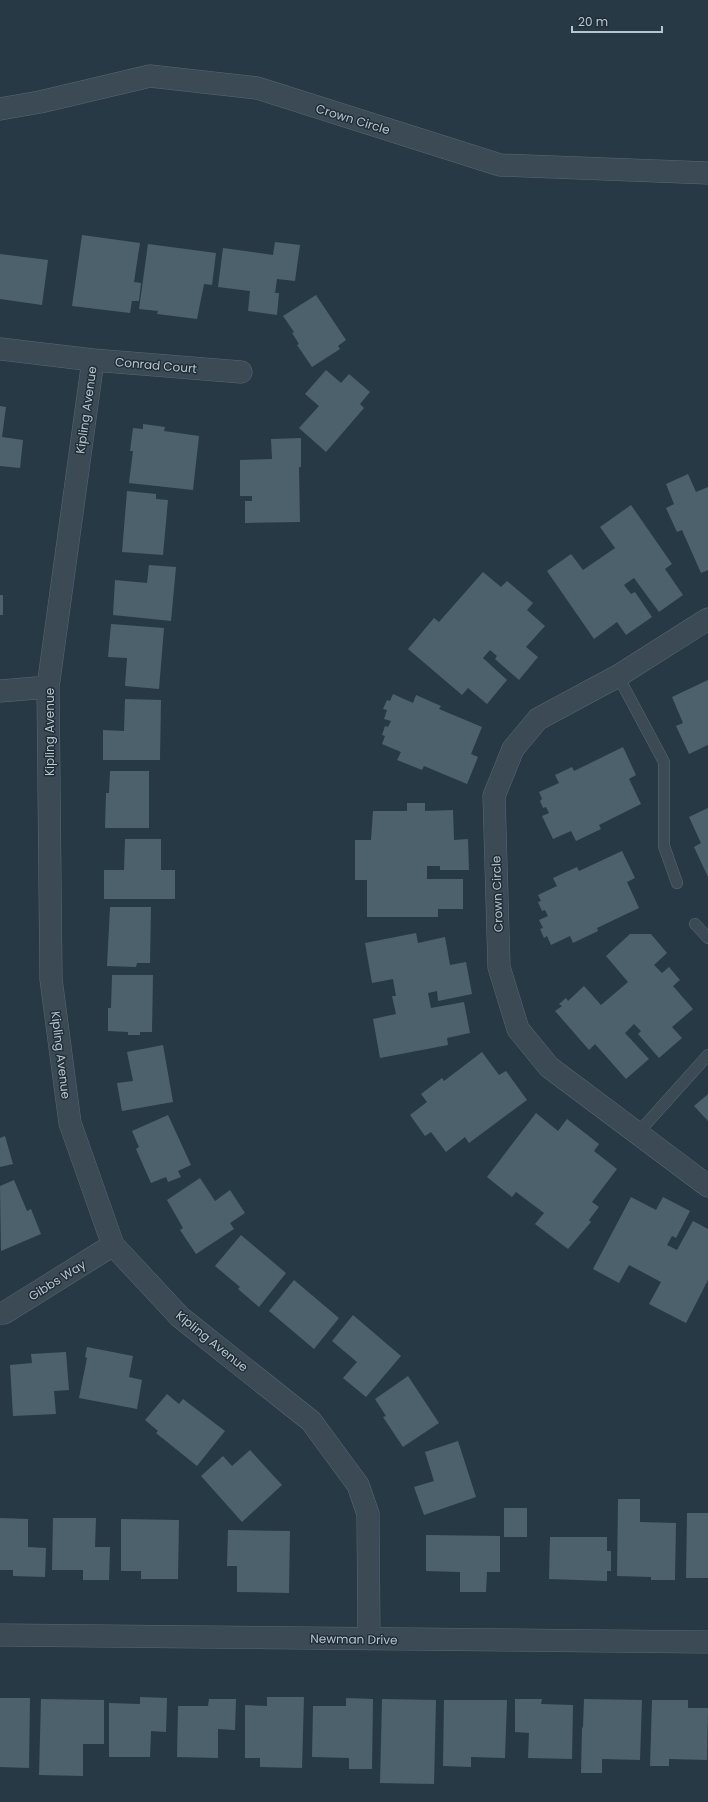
<svg xmlns="http://www.w3.org/2000/svg" width="708" height="1802" viewBox="0 0 708 1802" font-family="Poppins,sans-serif">
<style>
.building{fill:#4d616c}
.lines{fill:none;stroke-linecap:round;stroke-linejoin:round}
.service-casing{stroke:#5a6871;stroke-width:12}
.minor-casing{stroke:#5a6871;stroke-width:23}
.service{stroke:#3b4a54;stroke-width:11}
.minor{stroke:#3b4a54;stroke-width:22}
.labels{text-anchor:middle;dominant-baseline:central;stroke-width:3;stroke-linejoin:round;paint-order:stroke}
.street-label{font-size:12px;fill:#b9c5cd;stroke:#202f39}
</style>
<rect width="100%" height="100%" fill="#273944"/>
<!-- building -->
<path class="building" d="M 82,235 L 140,243 L 134,282 L 141,283 L 139,301 L 132,301 L 130,313 L 72,306 Z
M 275,242 L 300,245 L 295,281 L 277,279 L 275,293 L 279,293 L 277,315 L 248,311 L 250,291 L 218,287 L 223,248 L 273,255 Z
M 148,244 L 216,253 L 212,285 L 204,284 L 197,319 L 157,314 L 158,311 L 139,309 Z
M 0,254 L 48,260 L 42,305 L 0,299 Z
M 316,295 L 346,340 L 338,346 L 340,349 L 312,367 L 297,345 L 299,344 L 292,333 L 294,332 L 283,316 Z
M 326,370 L 341,383 L 349,374 L 370,392 L 360,404 L 364,408 L 326,452 L 299,428 L 319,406 L 305,394 Z
M 0,406 L 6,407 L 2,437 L 23,440 L 20,468 L 0,466 Z
M 143,424 L 165,427 L 164,431 L 199,436 L 193,490 L 129,483 L 133,451 L 130,451 L 133,428 L 143,429 Z
M 301,438 L 301,467 L 299,467 L 300,522 L 245,523 L 245,501 L 252,501 L 252,496 L 240,496 L 240,460 L 272,459 L 271,439 Z
M 688,474 L 696,492 L 708,487 L 708,570 L 701,573 L 682,530 L 677,532 L 666,508 L 674,504 L 666,484 Z
M 127,491 L 156,494 L 156,499 L 168,500 L 163,555 L 122,552 Z
M 631,505 L 672,564 L 665,569 L 683,595 L 659,612 L 634,578 L 624,585 L 631,594 L 635,592 L 652,617 L 626,635 L 617,622 L 594,639 L 547,571 L 571,554 L 583,570 L 615,548 L 600,527 Z
M 149,565 L 176,567 L 171,621 L 113,615 L 115,580 L 147,583 Z
M 483,572 L 501,587 L 507,581 L 533,603 L 527,610 L 545,626 L 526,647 L 538,657 L 519,680 L 495,659 L 497,656 L 490,650 L 483,658 L 507,680 L 487,704 L 468,688 L 462,695 L 408,649 L 434,618 L 439,622 Z
M 0,595 L 3,595 L 3,615 L 0,615 Z
M 111,624 L 164,628 L 159,689 L 125,686 L 127,658 L 108,657 Z
M 708,680 L 708,745 L 689,754 L 676,726 L 683,723 L 672,697 Z
M 393,694 L 413,703 L 416,695 L 441,706 L 439,709 L 482,727 L 471,754 L 478,757 L 467,784 L 424,766 L 422,770 L 397,760 L 401,752 L 382,744 L 385,736 L 382,735 L 385,726 L 388,727 L 391,721 L 384,719 L 387,710 L 383,709 L 387,700 L 390,701 Z
M 125,699 L 161,700 L 160,760 L 103,760 L 103,730 L 124,731 Z
M 623,747 L 636,775 L 629,779 L 641,804 L 599,825 L 601,829 L 576,841 L 571,831 L 553,839 L 542,816 L 549,813 L 546,807 L 543,808 L 540,801 L 542,799 L 539,792 L 559,783 L 555,775 L 572,767 L 574,771 Z
M 110,771 L 149,771 L 149,828 L 105,828 L 106,793 L 109,793 Z
M 407,803 L 425,803 L 425,811 L 453,810 L 454,840 L 468,839 L 469,870 L 440,870 L 440,866 L 427,866 L 427,879 L 463,879 L 463,909 L 438,909 L 438,917 L 367,917 L 367,880 L 355,880 L 355,840 L 371,840 L 373,811 L 407,811 Z
M 708,808 L 708,877 L 694,847 L 701,843 L 689,817 Z
M 125,839 L 161,839 L 161,870 L 175,870 L 175,899 L 104,899 L 104,870 L 124,870 Z
M 622,851 L 635,878 L 627,882 L 639,908 L 597,928 L 598,931 L 573,943 L 570,936 L 551,945 L 547,936 L 544,938 L 540,929 L 543,928 L 539,920 L 548,916 L 545,910 L 542,911 L 538,902 L 541,901 L 538,895 L 557,886 L 553,878 L 577,867 L 579,871 Z
M 110,907 L 151,907 L 150,963 L 137,963 L 136,967 L 107,966 Z
M 416,933 L 418,943 L 445,937 L 450,965 L 466,962 L 472,994 L 438,1001 L 437,991 L 428,993 L 431,1008 L 464,1002 L 470,1033 L 447,1038 L 448,1045 L 380,1058 L 373,1019 L 396,1014 L 392,996 L 396,996 L 393,979 L 372,983 L 365,943 Z
M 630,934 L 651,934 L 667,953 L 654,965 L 662,973 L 669,967 L 680,980 L 673,986 L 693,1009 L 672,1027 L 682,1038 L 659,1058 L 638,1034 L 641,1031 L 634,1024 L 625,1033 L 649,1059 L 626,1079 L 595,1044 L 589,1050 L 555,1011 L 562,1006 L 559,1004 L 566,998 L 568,1001 L 584,986 L 601,1005 L 628,982 L 606,956 Z
M 112,975 L 153,975 L 152,1032 L 140,1032 L 140,1035 L 128,1035 L 128,1032 L 108,1031 L 108,1008 L 111,1008 Z
M 163,1045 L 173,1102 L 122,1111 L 117,1083 L 133,1081 L 127,1052 Z
M 482,1052 L 499,1075 L 506,1071 L 527,1100 L 469,1143 L 465,1137 L 446,1152 L 431,1132 L 425,1136 L 410,1115 L 427,1102 L 421,1094 L 442,1078 L 444,1081 Z
M 708,1094 L 708,1121 L 694,1106 Z
M 536,1113 L 558,1131 L 567,1119 L 599,1144 L 594,1151 L 617,1169 L 592,1202 L 599,1207 L 589,1220 L 591,1222 L 568,1249 L 535,1224 L 544,1213 L 516,1192 L 512,1197 L 487,1177 Z
M 168,1115 L 191,1165 L 178,1171 L 181,1177 L 168,1182 L 166,1177 L 151,1183 L 136,1149 L 139,1147 L 132,1131 Z
M 5,1136 L 13,1164 L 0,1167 L 0,1138 Z
M 200,1178 L 215,1201 L 230,1190 L 245,1213 L 230,1223 L 234,1229 L 196,1254 L 180,1230 L 183,1228 L 167,1200 Z
M 14,1180 L 27,1211 L 31,1209 L 41,1234 L 1,1251 L 0,1186 Z
M 631,1197 L 656,1210 L 663,1197 L 690,1211 L 676,1238 L 672,1236 L 667,1245 L 677,1250 L 693,1221 L 708,1229 L 708,1280 L 686,1323 L 649,1304 L 661,1282 L 629,1265 L 619,1283 L 593,1269 Z
M 241,1235 L 286,1273 L 259,1307 L 238,1289 L 240,1287 L 215,1266 Z
M 294,1280 L 339,1318 L 314,1349 L 269,1311 Z
M 353,1315 L 401,1356 L 366,1397 L 343,1378 L 357,1362 L 332,1341 Z
M 87,1347 L 133,1356 L 129,1377 L 142,1380 L 137,1409 L 79,1398 L 87,1358 L 85,1357 Z
M 66,1352 L 69,1390 L 54,1391 L 56,1414 L 13,1416 L 10,1365 L 32,1363 L 31,1354 Z
M 408,1376 L 439,1423 L 403,1447 L 383,1417 L 386,1416 L 375,1399 Z
M 167,1394 L 179,1404 L 183,1399 L 225,1431 L 197,1466 L 156,1433 L 158,1431 L 145,1420 Z
M 458,1441 L 476,1497 L 424,1515 L 414,1487 L 434,1481 L 425,1452 Z
M 250,1450 L 282,1485 L 242,1522 L 201,1476 L 223,1456 L 232,1466 Z
M 618,1499 L 640,1499 L 640,1522 L 676,1523 L 675,1580 L 651,1580 L 651,1577 L 617,1576 Z
M 504,1508 L 527,1508 L 527,1537 L 504,1537 Z
M 687,1513 L 708,1513 L 708,1578 L 686,1578 Z
M 0,1518 L 28,1519 L 28,1547 L 46,1548 L 45,1577 L 13,1576 L 13,1570 L 0,1570 Z
M 53,1518 L 96,1518 L 95,1547 L 110,1547 L 109,1580 L 83,1580 L 83,1570 L 52,1570 Z
M 121,1519 L 179,1520 L 178,1579 L 141,1579 L 141,1571 L 121,1571 Z
M 228,1530 L 290,1531 L 289,1593 L 237,1592 L 237,1566 L 227,1566 Z
M 426,1535 L 500,1536 L 500,1572 L 487,1572 L 486,1592 L 460,1592 L 460,1572 L 426,1571 Z
M 550,1537 L 607,1537 L 607,1551 L 611,1551 L 611,1571 L 607,1571 L 607,1581 L 549,1579 Z
M 140,1697 L 167,1698 L 166,1732 L 151,1731 L 150,1757 L 109,1757 L 109,1703 L 140,1704 Z
M 267,1697 L 304,1697 L 302,1768 L 260,1767 L 260,1758 L 245,1758 L 245,1705 L 267,1706 Z
M 0,1698 L 30,1698 L 29,1768 L 0,1767 Z
M 346,1698 L 373,1699 L 372,1769 L 349,1769 L 349,1758 L 312,1757 L 313,1706 L 346,1706 Z
M 41,1699 L 104,1700 L 104,1744 L 83,1744 L 83,1776 L 39,1775 Z
M 209,1699 L 236,1699 L 235,1730 L 218,1729 L 218,1758 L 177,1757 L 178,1706 L 208,1706 Z
M 382,1699 L 436,1700 L 434,1784 L 380,1783 Z
M 515,1699 L 542,1699 L 541,1704 L 573,1705 L 572,1759 L 528,1758 L 529,1733 L 515,1732 Z
M 584,1699 L 642,1700 L 640,1760 L 602,1759 L 602,1773 L 581,1773 L 582,1728 L 583,1727 Z
M 444,1700 L 507,1700 L 505,1758 L 471,1757 L 471,1767 L 443,1766 Z
M 652,1700 L 688,1700 L 688,1708 L 708,1708 L 707,1760 L 669,1759 L 669,1766 L 650,1766 Z"/>
<g class="lines">
<!-- service casing -->
<g class="service-casing">
<path id="service" d="M 618,676 L 664,762 L 664,846 L 677,883
M 695,924 L 708,938
M 637,1134 L 708,1055"/>
</g>
<!-- minor casing -->
<g class="minor-casing">
<path id="minor" d="M 0,109 L 40,102 L 150,76 L 257,88 L 500,165 L 708,173
M 0,349 L 93,360 L 241,372
M 93,360 L 48,687 L 51,979 L 70,1123 L 113,1245 L 180,1317 L 311,1421 L 358,1485 L 368,1514 L 369,1639
M 708,619 L 618,676 L 538,719 L 513,749 L 494,796 L 499,967 L 518,1029 L 549,1067 L 708,1186
M 0,691 L 48,687
M 0,1313 L 4,1313 L 113,1245
M 0,1635 L 708,1642"/>
</g>
<!-- service -->
<use href="#service" class="service"/>
<!-- minor -->
<use href="#minor" class="minor"/>
</g>
<g class="labels">
<!-- street labels -->
<g class="street-label">
<text transform="translate(353 119) rotate(17)">Crown Circle</text>
<text transform="translate(156 365) rotate(5)">Conrad Court</text>
<text transform="translate(86 410) rotate(-82)">Kipling Avenue</text>
<text transform="translate(49 732) rotate(-90)">Kipling Avenue</text>
<text transform="translate(497 894) rotate(-92)">Crown Circle</text>
<text transform="translate(61 1055) rotate(83)">Kipling Avenue</text>
<text transform="translate(57 1280) rotate(-32)">Gibbs Way</text>
<text transform="translate(212 1341) rotate(39)">Kipling Avenue</text>
<text transform="translate(354 1639) rotate(1)">Newman Drive</text>
</g>
</g>
<!-- scale -->
<path d="M572 26v6h90v-6" fill="none" stroke="#b9c5cd" stroke-width="2"/>
<text x="578" y="26" font-size="12" fill="#b9c5cd" stroke="#202f39" stroke-width="3" paint-order="stroke">20 m</text>
</svg>
